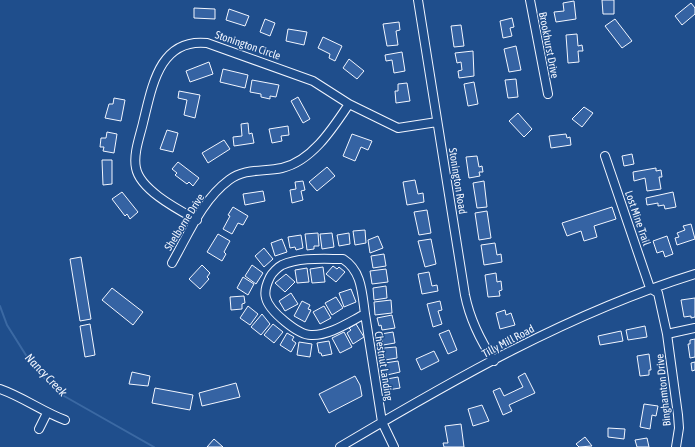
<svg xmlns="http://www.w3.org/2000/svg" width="695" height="447" viewBox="0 0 695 447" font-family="'Asap Condensed',sans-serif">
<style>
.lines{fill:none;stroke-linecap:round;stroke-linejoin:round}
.stream{stroke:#3b69a3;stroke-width:2}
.building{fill:#3563a3;stroke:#f2f6ff}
.minor-casing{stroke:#f2f6ff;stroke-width:10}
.minor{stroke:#1f4e8c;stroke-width:8}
.labels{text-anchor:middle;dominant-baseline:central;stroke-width:3;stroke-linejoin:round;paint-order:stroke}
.street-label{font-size:11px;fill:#f2f6ff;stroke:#1f4e8c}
.water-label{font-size:12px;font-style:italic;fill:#f2f6ff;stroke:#1f4e8c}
</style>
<rect width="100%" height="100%" fill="#1f4e8c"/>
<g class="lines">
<!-- stream -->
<path class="stream" d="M 0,306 L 7,325 L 29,360 L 42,376 L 64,396 L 154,447"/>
</g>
<!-- building -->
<path class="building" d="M 602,0 L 614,0 L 614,14 L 603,14 Z
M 574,1 L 576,19 L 556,22 L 554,12 L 564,11 L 563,3 Z
M 691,3 L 695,8 L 695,14 L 682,25 L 675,16 Z
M 194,8 L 215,9 L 215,19 L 194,18 Z
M 229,9 L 249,16 L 245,26 L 226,20 Z
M 512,18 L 514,27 L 510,28 L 512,36 L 503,38 L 500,21 Z
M 265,19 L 275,23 L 270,36 L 260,32 Z
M 615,19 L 632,41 L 622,48 L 605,26 Z
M 399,22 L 400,30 L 396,31 L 398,45 L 387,46 L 383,24 Z
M 461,25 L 464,46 L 454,47 L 451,26 Z
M 288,29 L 307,32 L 304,45 L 286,41 Z
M 577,34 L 578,46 L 582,45 L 583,51 L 578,51 L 579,62 L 568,63 L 566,35 Z
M 323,37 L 342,46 L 335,61 L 329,58 L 330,54 L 318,48 Z
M 516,46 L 521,70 L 509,72 L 504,49 Z
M 473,51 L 474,76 L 459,78 L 458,71 L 462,70 L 461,62 L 457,63 L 455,53 Z
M 402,52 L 405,71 L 394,73 L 392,60 L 386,61 L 385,55 Z
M 349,59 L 364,71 L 357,79 L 343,68 Z
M 209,62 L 213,74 L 190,82 L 186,71 Z
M 223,69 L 248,75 L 245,88 L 220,82 Z
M 516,79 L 518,97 L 508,98 L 505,80 Z
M 252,80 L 279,85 L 276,97 L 270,96 L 270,99 L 261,97 L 261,94 L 250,92 Z
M 474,82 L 478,104 L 468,106 L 464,84 Z
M 407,83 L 410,101 L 396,103 L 395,91 L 398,91 L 398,84 Z
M 179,91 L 200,95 L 195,118 L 184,115 L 187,100 L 178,98 Z
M 298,97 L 310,119 L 303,123 L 291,101 Z
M 114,98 L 125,100 L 121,121 L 105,118 L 109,104 L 113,104 Z
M 584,107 L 593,113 L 582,127 L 572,119 Z
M 518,113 L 532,129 L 524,137 L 509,121 Z
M 248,123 L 249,134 L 252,133 L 254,143 L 234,146 L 233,137 L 242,136 L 241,124 Z
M 288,126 L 289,135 L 281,136 L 282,141 L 272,143 L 269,129 Z
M 167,130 L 178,133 L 173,152 L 160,149 Z
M 107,132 L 117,134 L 114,153 L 103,151 L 104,147 L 100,147 L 101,138 L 106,138 Z
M 352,134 L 372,141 L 368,150 L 361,147 L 355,161 L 343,156 Z
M 566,134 L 567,138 L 570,137 L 571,145 L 551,148 L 549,136 Z
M 224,140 L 230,149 L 208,163 L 202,153 Z
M 632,154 L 634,164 L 624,166 L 622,156 Z
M 477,156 L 479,167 L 482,166 L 483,172 L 479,172 L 480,176 L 469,178 L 466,157 Z
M 102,160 L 112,160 L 112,184 L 103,185 Z
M 178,162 L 199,178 L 193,186 L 189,182 L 187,184 L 175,175 L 177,173 L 172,169 Z
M 327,167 L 335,176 L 317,191 L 309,182 Z
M 656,168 L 656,171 L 661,170 L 662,177 L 659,177 L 661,189 L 647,191 L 645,178 L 634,181 L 633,172 Z
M 415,180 L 418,194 L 423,193 L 424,202 L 407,205 L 403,182 Z
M 303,181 L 305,190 L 301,191 L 303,200 L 292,203 L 290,190 L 296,189 L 295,182 Z
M 484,181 L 487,207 L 477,208 L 473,183 Z
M 263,191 L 265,201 L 245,205 L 243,194 Z
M 122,192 L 138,212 L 130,219 L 127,214 L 125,216 L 112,199 Z
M 673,192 L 676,207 L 665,209 L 664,205 L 658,206 L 658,203 L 647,205 L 646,198 Z
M 233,207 L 248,216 L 243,225 L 238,223 L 232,234 L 223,229 L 230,216 L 228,215 Z
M 612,207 L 616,219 L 594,226 L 597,237 L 584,241 L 581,231 L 567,236 L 562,223 Z
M 427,210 L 431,233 L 419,235 L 414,212 Z
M 487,211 L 491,238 L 479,240 L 475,213 Z
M 691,224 L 695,239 L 677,245 L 675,238 L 679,237 L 677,233 L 685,230 L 683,226 Z
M 365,230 L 366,243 L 355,245 L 353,231 Z
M 318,233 L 319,246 L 314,246 L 314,249 L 307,250 L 305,234 Z
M 332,233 L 334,247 L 322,249 L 320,234 Z
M 349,233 L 350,244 L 339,246 L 337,235 Z
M 218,234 L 230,241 L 224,252 L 226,254 L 222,261 L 207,252 Z
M 301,235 L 303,248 L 296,250 L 295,247 L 290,248 L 288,237 Z
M 378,236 L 383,248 L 370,253 L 368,240 Z
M 667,236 L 673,254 L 665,257 L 663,251 L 657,253 L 653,241 Z
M 282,239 L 287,252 L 275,256 L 271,243 Z
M 431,239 L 436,264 L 425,267 L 418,241 Z
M 495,243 L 497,255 L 501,254 L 502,262 L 484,265 L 481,245 Z
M 264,248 L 273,259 L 264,267 L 255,256 Z
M 384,254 L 386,266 L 373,268 L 371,256 Z
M 81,257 L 91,319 L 80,321 L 70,259 Z
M 202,265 L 210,273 L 207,277 L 209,279 L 200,289 L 189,279 Z
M 252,265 L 263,273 L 256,284 L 245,276 Z
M 333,266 L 337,269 L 339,267 L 345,272 L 336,282 L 326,274 Z
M 323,267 L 325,282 L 312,283 L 310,269 Z
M 307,268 L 309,282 L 297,283 L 295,270 Z
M 386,269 L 388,282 L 372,284 L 370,271 Z
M 429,272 L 432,286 L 437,285 L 438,291 L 422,294 L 418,274 Z
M 496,273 L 497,282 L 501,281 L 502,290 L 499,291 L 500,296 L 488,297 L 485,275 Z
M 286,274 L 295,282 L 285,292 L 275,283 Z
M 243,277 L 254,284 L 248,295 L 237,288 Z
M 386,286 L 387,298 L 374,300 L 373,288 Z
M 112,288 L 143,312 L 133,325 L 102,300 Z
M 351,289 L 356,302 L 344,307 L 339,293 Z
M 291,293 L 298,304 L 285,311 L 279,301 Z
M 244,296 L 245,303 L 242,304 L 242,309 L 231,310 L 230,297 Z
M 336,297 L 343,308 L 332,315 L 325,303 Z
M 695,298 L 695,317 L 691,318 L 691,316 L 684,317 L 681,300 Z
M 391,300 L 392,313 L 375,315 L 374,302 Z
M 302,301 L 310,305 L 308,309 L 311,310 L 305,322 L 294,316 Z
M 440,301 L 442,310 L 438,311 L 442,324 L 433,327 L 427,304 Z
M 248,306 L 258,314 L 250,325 L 240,318 Z
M 324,306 L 331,318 L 320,324 L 313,312 Z
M 505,310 L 506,315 L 511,313 L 515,325 L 500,329 L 496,313 Z
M 262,314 L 270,324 L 261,335 L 251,327 Z
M 392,315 L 395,328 L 382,330 L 381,325 L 379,326 L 377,318 Z
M 90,324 L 95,355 L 85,357 L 80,326 Z
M 273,324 L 283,332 L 274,343 L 264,335 Z
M 356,324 L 364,337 L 353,344 L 347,333 L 351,330 L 349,328 Z
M 645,326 L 647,337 L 628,340 L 626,330 Z
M 449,330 L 457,350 L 448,354 L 439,334 Z
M 621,331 L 623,341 L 600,345 L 598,336 Z
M 344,332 L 352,347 L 340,353 L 332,338 Z
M 393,332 L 395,343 L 383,345 L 381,334 Z
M 287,333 L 294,337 L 292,340 L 296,343 L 291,352 L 280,345 Z
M 695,339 L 695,357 L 690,358 L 688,344 L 690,344 L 690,340 Z
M 329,341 L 332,354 L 322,356 L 321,353 L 319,353 L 317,343 Z
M 299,342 L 312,344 L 310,357 L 297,355 Z
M 396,347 L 397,358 L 385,360 L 384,348 Z
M 434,351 L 439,361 L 421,370 L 416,359 Z
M 649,354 L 651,370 L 649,370 L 649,375 L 640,376 L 637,356 Z
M 398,361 L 400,372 L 387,375 L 385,363 Z
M 695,362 L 695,370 L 692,371 L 691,363 Z
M 132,372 L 150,376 L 148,386 L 129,384 Z
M 525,373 L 535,393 L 509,405 L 512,411 L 503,415 L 493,391 L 500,388 L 504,396 L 523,387 L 518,377 Z
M 355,376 L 360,385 L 362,396 L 329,413 L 319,394 Z
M 398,377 L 400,388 L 388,390 L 387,379 Z
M 236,383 L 240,397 L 202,406 L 199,393 Z
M 155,388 L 193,395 L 190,410 L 152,403 Z
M 644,404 L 658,406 L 656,416 L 652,415 L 650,429 L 640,427 Z
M 482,405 L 489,421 L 473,426 L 468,409 Z
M 461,424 L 464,447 L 444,447 L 443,443 L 448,443 L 445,426 Z
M 608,428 L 625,429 L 624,439 L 608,437 Z
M 585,437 L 592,446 L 579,447 L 576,444 Z
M 647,438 L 649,447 L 637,447 L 635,440 Z
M 214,439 L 223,447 L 207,447 Z"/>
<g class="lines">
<!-- minor casing -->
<g class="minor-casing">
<path id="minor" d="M 418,0 L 465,295 C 470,320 480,340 494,361
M 530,0 L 548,94
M 605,156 L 650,288 L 658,293 L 667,334 L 678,415 L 679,428 L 676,447
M 197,220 C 179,210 140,190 136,168 C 133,154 140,136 143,123 C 152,87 159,38 207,43 L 313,81 L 349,104 L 398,128 L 437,122
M 343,259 C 362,271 362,293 365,314 C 349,322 329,336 311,335 C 298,335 269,311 266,298 C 264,291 267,283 270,277 C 272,273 278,267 282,265 C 300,257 324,259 343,259 Z
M 172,263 C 188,235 202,200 229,180 C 245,168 263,172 282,168 C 312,161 333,128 349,104
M 365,314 L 382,422 L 394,447
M 667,334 L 695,328
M 0,389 C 23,397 43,412 65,420
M 39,429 L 47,413
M 340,447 C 453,380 569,313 695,274"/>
</g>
<!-- minor -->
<use href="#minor" class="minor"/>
</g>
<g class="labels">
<!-- street labels -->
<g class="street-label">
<text transform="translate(248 45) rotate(19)">Stonington Circle</text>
<text transform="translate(549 45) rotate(79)">Brookhurst Drive</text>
<text transform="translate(458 181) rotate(81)">Stonington Road</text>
<text transform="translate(638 218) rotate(71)">Lost Mine Trail</text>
<text transform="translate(184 222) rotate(-58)">Shelborne Drive</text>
<text transform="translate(508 341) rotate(-28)">Tilly Mill Road</text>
<text transform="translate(384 366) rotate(81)">Chestnut Landing</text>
<text transform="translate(663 390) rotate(-96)">Binghamton Drive</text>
</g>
<!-- water labels -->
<g class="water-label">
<text transform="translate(46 375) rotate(46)">Nancy Creek</text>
</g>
</g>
</svg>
